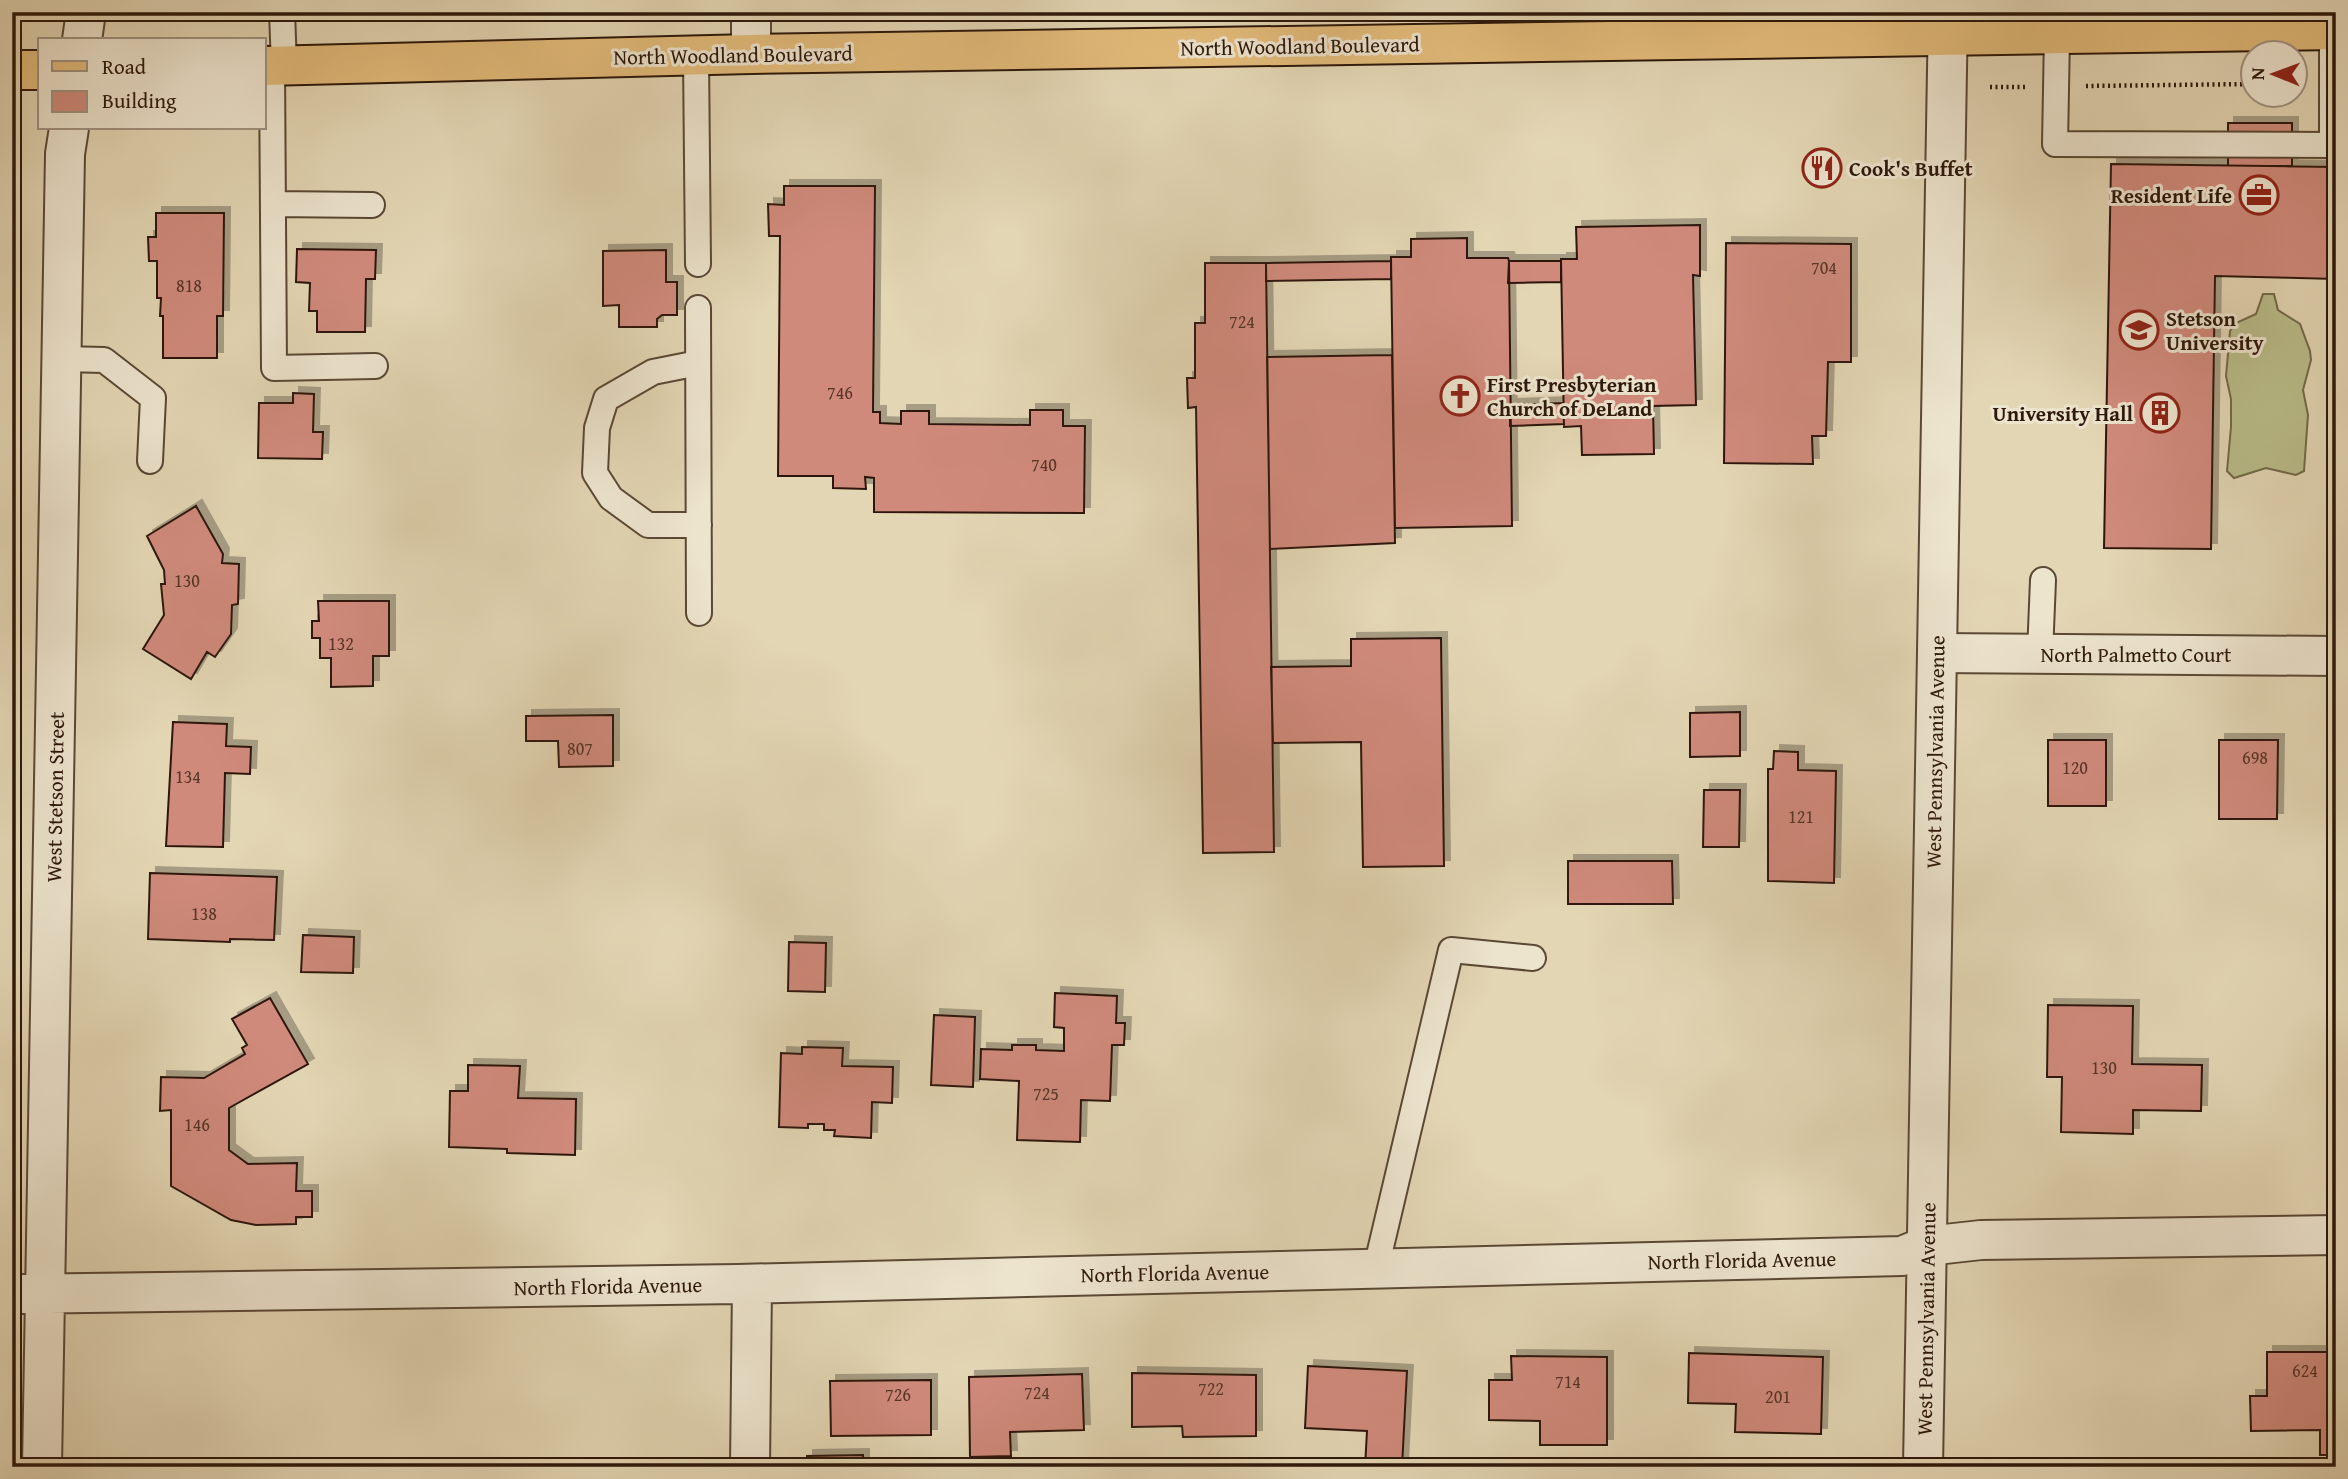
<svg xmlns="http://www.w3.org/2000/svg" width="2348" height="1479" viewBox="0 0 2348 1479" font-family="'Gentium Book Plus',serif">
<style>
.grass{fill:#b9bc89;stroke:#736a4a;stroke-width:2}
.building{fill:#d08a7b;stroke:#2d180b;stroke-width:2;filter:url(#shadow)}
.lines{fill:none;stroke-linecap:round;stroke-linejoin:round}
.service-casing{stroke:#5a4835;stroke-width:28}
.minor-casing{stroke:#5a4835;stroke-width:42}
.tertiary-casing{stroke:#5a4835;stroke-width:42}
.primary-casing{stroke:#2d180b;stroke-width:42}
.path{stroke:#2d180b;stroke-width:4.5;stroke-dasharray:2 3.5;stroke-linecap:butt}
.service{stroke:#ede4ce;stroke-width:24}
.minor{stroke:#ede4ce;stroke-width:38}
.tertiary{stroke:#ede4ce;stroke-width:38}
.primary{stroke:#e2bb7a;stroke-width:38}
.labels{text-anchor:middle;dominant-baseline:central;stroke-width:6;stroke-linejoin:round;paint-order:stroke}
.number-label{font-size:18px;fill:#563427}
.street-label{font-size:21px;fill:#2d180b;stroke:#ede4ce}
.poi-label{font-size:21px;font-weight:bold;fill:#2d180b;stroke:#ede4ce;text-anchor:start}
</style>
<defs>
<filter id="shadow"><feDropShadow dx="6" dy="-6" stdDeviation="0" flood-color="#0004"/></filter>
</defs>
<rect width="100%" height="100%" fill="#e3d6b4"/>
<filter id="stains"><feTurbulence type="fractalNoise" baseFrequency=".00286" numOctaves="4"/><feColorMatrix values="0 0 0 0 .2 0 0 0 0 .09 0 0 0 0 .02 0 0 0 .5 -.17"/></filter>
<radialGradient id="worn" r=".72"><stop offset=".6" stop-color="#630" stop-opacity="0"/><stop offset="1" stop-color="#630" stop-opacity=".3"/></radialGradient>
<!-- grass -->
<path class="grass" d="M 2263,294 L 2274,294 L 2278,310 L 2300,324 L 2310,351 L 2311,360 L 2303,390 L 2308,415 L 2304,471 L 2296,475 L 2266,468 L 2234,478 L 2227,471 L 2231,427 L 2231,399 L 2226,376 L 2230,331 L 2236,323 L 2256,314 Z"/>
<!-- building -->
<path class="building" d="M 2228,123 L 2292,123 L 2292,166 L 2228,166 Z
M 2111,164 L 2336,167 L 2336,279 L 2215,276 L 2211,549 L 2104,548 Z
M 784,186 L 875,186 L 873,412 L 880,412 L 880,423 L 901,424 L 901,411 L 929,411 L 929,424 L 1030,425 L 1030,410 L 1063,410 L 1063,426 L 1085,426 L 1084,513 L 874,512 L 874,478 L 865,477 L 866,489 L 833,488 L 833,476 L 778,476 L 780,236 L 769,236 L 768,204 L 784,205 Z
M 156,213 L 224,213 L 223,316 L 217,316 L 217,358 L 163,358 L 163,316 L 160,316 L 161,298 L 157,298 L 157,261 L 149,261 L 148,237 L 156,237 Z
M 1700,225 L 1700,276 L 1693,275 L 1696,405 L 1653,406 L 1654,454 L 1582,455 L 1581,426 L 1564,427 L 1561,259 L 1577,259 L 1576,227 Z
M 1467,238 L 1467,258 L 1508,258 L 1509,261 L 1512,526 L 1395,528 L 1391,257 L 1411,257 L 1411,239 Z
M 1726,243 L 1851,244 L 1851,362 L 1828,362 L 1826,436 L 1812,436 L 1813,464 L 1724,463 Z
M 297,249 L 376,250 L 375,279 L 366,279 L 365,332 L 317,332 L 317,311 L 309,311 L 310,283 L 296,282 Z
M 666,250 L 666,282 L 677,282 L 677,315 L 662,315 L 657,319 L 657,327 L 619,327 L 619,305 L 603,306 L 603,251 Z
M 1391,261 L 1391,279 L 1266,281 L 1266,263 Z
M 1509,261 L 1561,261 L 1561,282 L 1508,283 Z
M 1205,263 L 1266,263 L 1274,852 L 1203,853 L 1196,407 L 1188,408 L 1187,378 L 1195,378 L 1195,323 L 1205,323 Z
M 1392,355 L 1395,543 L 1270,549 L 1267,357 Z
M 293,393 L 314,394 L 313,432 L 323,432 L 322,459 L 258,458 L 259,403 L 293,403 Z
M 1563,403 L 1564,424 L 1510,426 L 1510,405 Z
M 196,506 L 223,554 L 222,563 L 239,564 L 238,604 L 232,605 L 231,634 L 215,657 L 207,652 L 191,679 L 143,649 L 164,615 L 161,584 L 165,584 L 164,570 L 147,536 Z
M 318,601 L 389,601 L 389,656 L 373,656 L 373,686 L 331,687 L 331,658 L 320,658 L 320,638 L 312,638 L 312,621 L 319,621 Z
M 1441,638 L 1444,866 L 1363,867 L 1361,742 L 1273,743 L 1271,667 L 1351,666 L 1351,639 Z
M 1740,712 L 1740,756 L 1690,757 L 1690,713 Z
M 613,715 L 613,766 L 559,767 L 558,741 L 526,741 L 526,716 Z
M 173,722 L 227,724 L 226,746 L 251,747 L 250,774 L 225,773 L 223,847 L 166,846 Z
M 2048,740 L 2106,740 L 2106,806 L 2048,806 Z
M 2219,740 L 2278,740 L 2277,819 L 2219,819 Z
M 1774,751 L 1798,752 L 1798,770 L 1836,771 L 1834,883 L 1768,881 L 1768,769 L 1773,769 Z
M 1704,790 L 1740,790 L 1739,847 L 1703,847 Z
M 1568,861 L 1672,861 L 1673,904 L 1568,904 Z
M 150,873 L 277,877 L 274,940 L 230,939 L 230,942 L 148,939 Z
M 303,935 L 354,937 L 353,973 L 301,972 Z
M 789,942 L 826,943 L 825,992 L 788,991 Z
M 1055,993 L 1117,996 L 1116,1023 L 1125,1023 L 1124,1045 L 1112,1045 L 1110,1101 L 1081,1100 L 1080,1142 L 1017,1140 L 1019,1081 L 980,1079 L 981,1049 L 1012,1050 L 1012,1045 L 1036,1045 L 1036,1050 L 1064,1051 L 1064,1028 L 1054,1027 Z
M 270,998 L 308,1064 L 229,1108 L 229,1150 L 248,1164 L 297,1163 L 296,1191 L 312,1191 L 312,1217 L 296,1217 L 296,1224 L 256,1225 L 231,1220 L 171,1186 L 171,1110 L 160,1111 L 161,1077 L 204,1078 L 245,1054 L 242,1048 L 247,1045 L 232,1019 Z
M 2048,1005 L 2133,1006 L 2132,1064 L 2202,1065 L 2201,1111 L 2133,1110 L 2133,1134 L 2061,1132 L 2062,1077 L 2047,1077 Z
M 934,1015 L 975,1017 L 973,1087 L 931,1085 Z
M 802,1047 L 843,1048 L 842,1066 L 893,1067 L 892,1103 L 872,1102 L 871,1138 L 834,1136 L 835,1130 L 824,1130 L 824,1124 L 808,1124 L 808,1128 L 779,1127 L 781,1053 L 802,1054 Z
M 468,1065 L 520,1066 L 518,1098 L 576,1099 L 575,1155 L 507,1153 L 507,1149 L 449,1147 L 450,1091 L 468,1091 Z
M 2267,1352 L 2336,1352 L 2336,1455 L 2320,1455 L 2320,1430 L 2251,1431 L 2250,1396 L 2267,1396 Z
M 1689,1353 L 1823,1357 L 1821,1434 L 1735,1432 L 1736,1404 L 1688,1403 Z
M 1511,1356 L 1607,1357 L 1607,1445 L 1540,1445 L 1540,1421 L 1489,1420 L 1489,1380 L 1512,1380 Z
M 1308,1366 L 1407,1371 L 1402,1467 L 1365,1467 L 1367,1431 L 1305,1428 Z
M 1132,1373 L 1256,1375 L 1256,1436 L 1183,1437 L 1182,1426 L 1132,1427 Z
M 1082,1374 L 1084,1430 L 1010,1432 L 1011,1456 L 970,1457 L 969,1377 Z
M 931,1380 L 931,1435 L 831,1436 L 830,1381 Z
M 863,1455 L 863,1467 L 807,1467 L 807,1456 Z"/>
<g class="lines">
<!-- service casing -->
<g class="service-casing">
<path id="service" d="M 282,12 L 284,66
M 2057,35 L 2055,144 L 2332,145 L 2332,30
M 696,56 L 698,264
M 272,66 L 274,368 L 375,366
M 273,204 L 372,205
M 698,308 L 699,613
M 62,359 L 104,360 L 153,398 L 150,461
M 698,363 L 653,372 L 606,399 L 597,428 L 595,473 L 611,498 L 648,525 L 699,525
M 2040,654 L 2043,580
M 1376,1268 L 1451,950 L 1533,958"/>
</g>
<!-- minor casing -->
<g class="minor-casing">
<path id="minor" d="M 82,40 L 86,12
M 751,54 L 751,12
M 1937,653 L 2336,656
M 12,1294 L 738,1284 L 1902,1256 L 1927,1246 L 1981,1240 L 2336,1235
M 42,1467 L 65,154 L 69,128
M 750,1467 L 752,1284"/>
</g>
<!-- tertiary casing -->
<g class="tertiary-casing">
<path id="tertiary" d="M 1923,1467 L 1948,12"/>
</g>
<!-- primary casing -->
<g class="primary-casing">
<path id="primary" d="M 264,66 L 751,54 L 2336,30
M 12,70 L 40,70"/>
</g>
<!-- path -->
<path class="path" d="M 2086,86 L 2254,84
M 1990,87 L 2025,87"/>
<!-- service -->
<use href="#service" class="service"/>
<!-- minor -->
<use href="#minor" class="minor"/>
<!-- tertiary -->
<use href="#tertiary" class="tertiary"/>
<!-- primary -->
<use href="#primary" class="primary"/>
</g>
<!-- icons -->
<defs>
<g id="restaurant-ring" transform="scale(2.0125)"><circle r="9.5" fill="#ede4ce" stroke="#8f2418" stroke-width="1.5"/><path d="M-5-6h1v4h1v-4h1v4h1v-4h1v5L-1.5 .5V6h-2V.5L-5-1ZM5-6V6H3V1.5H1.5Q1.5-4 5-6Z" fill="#8f2418"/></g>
<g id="office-ring" transform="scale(2.0125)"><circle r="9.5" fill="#ede4ce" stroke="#8f2418" stroke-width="1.5"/><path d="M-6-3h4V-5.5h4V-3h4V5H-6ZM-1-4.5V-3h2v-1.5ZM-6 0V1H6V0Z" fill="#8f2418"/></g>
<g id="university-ring" transform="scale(2.0125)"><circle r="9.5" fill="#ede4ce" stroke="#8f2418" stroke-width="1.5"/><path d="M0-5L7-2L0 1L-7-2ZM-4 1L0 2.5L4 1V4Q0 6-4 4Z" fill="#8f2418"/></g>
<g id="church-ring" transform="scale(2.0125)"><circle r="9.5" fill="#ede4ce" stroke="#8f2418" stroke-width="1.5"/><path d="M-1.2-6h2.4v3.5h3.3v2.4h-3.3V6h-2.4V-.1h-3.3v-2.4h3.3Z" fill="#8f2418"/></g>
<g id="building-ring" transform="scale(2.0125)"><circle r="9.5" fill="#ede4ce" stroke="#8f2418" stroke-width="1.5"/><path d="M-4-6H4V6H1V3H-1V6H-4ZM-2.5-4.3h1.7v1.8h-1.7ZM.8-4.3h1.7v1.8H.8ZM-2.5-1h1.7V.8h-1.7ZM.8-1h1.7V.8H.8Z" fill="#8f2418"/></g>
</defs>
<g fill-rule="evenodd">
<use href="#restaurant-ring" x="1822" y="168"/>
<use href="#office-ring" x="2259" y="195"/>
<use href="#university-ring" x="2139" y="330"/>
<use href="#church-ring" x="1460" y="396"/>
<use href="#building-ring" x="2160" y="413"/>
</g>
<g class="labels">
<!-- number labels -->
<g class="number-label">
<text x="1824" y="267">704</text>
<text x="189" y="285">818</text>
<text x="1242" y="321">724</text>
<text x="840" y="392">746</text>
<text x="1044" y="464">740</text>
<text x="187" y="580">130</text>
<text x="341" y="643">132</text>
<text x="580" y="748">807</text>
<text x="2255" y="757">698</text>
<text x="2075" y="767">120</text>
<text x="188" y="776">134</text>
<text x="1801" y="816">121</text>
<text x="204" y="913">138</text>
<text x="2104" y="1067">130</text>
<text x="1046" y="1093">725</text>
<text x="197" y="1124">146</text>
<text x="2305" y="1370">624</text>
<text x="1568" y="1381">714</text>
<text x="1211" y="1388">722</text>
<text x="1037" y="1392">724</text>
<text x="898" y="1394">726</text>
<text x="1778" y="1396">201</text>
</g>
<!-- street labels -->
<g class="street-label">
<text transform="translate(1300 46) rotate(-1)">North Woodland Boulevard</text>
<text transform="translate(733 55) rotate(-1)">North Woodland Boulevard</text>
<text x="2136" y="654">North Palmetto Court</text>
<text transform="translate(1935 752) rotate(-89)">West Pennsylvania Avenue</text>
<text transform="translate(55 797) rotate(-89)">West Stetson Street</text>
<text transform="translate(1742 1260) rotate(-1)">North Florida Avenue</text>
<text transform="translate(1175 1273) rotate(-1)">North Florida Avenue</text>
<text transform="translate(608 1286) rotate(-1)">North Florida Avenue</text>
<text transform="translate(1926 1319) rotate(-89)">West Pennsylvania Avenue</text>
</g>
<!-- poi labels -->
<g class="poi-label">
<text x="1849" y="168">Cook's Buffet</text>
<text x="2232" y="195" text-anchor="end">Resident Life</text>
<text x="2166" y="318">Stetson<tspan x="2166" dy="24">University</tspan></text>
<text x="1487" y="384">First Presbyterian<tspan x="1487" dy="24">Church of DeLand</tspan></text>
<text x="2133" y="413" text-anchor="end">University Hall</text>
</g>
</g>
<!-- margin -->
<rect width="2348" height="1479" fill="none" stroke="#e3d6b4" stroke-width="42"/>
<rect x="14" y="14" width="2320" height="1451" fill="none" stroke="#2d180b" stroke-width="3.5"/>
<rect x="21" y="21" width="2306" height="1437" fill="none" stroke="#2d180b" stroke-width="2"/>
<!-- legend -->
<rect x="38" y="38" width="228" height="91" fill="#ede4ce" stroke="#a09280" stroke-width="2"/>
<rect x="52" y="61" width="35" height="10" fill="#e2bb7a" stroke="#a09280" stroke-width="2"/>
<text x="102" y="74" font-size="21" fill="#2d180b">Road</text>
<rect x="52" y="91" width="35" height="21" fill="#d08a7b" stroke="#a09280" stroke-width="2"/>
<text x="102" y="108" font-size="21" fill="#2d180b">Building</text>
<!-- north arrow -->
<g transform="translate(2274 74) rotate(271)"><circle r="33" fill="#ede4ce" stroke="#a09280" stroke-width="2"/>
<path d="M0-5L12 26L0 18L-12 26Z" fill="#8f2418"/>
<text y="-10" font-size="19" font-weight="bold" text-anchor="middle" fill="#2d180b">N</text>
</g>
<rect width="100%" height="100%" filter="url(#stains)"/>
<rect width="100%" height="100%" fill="url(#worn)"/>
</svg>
